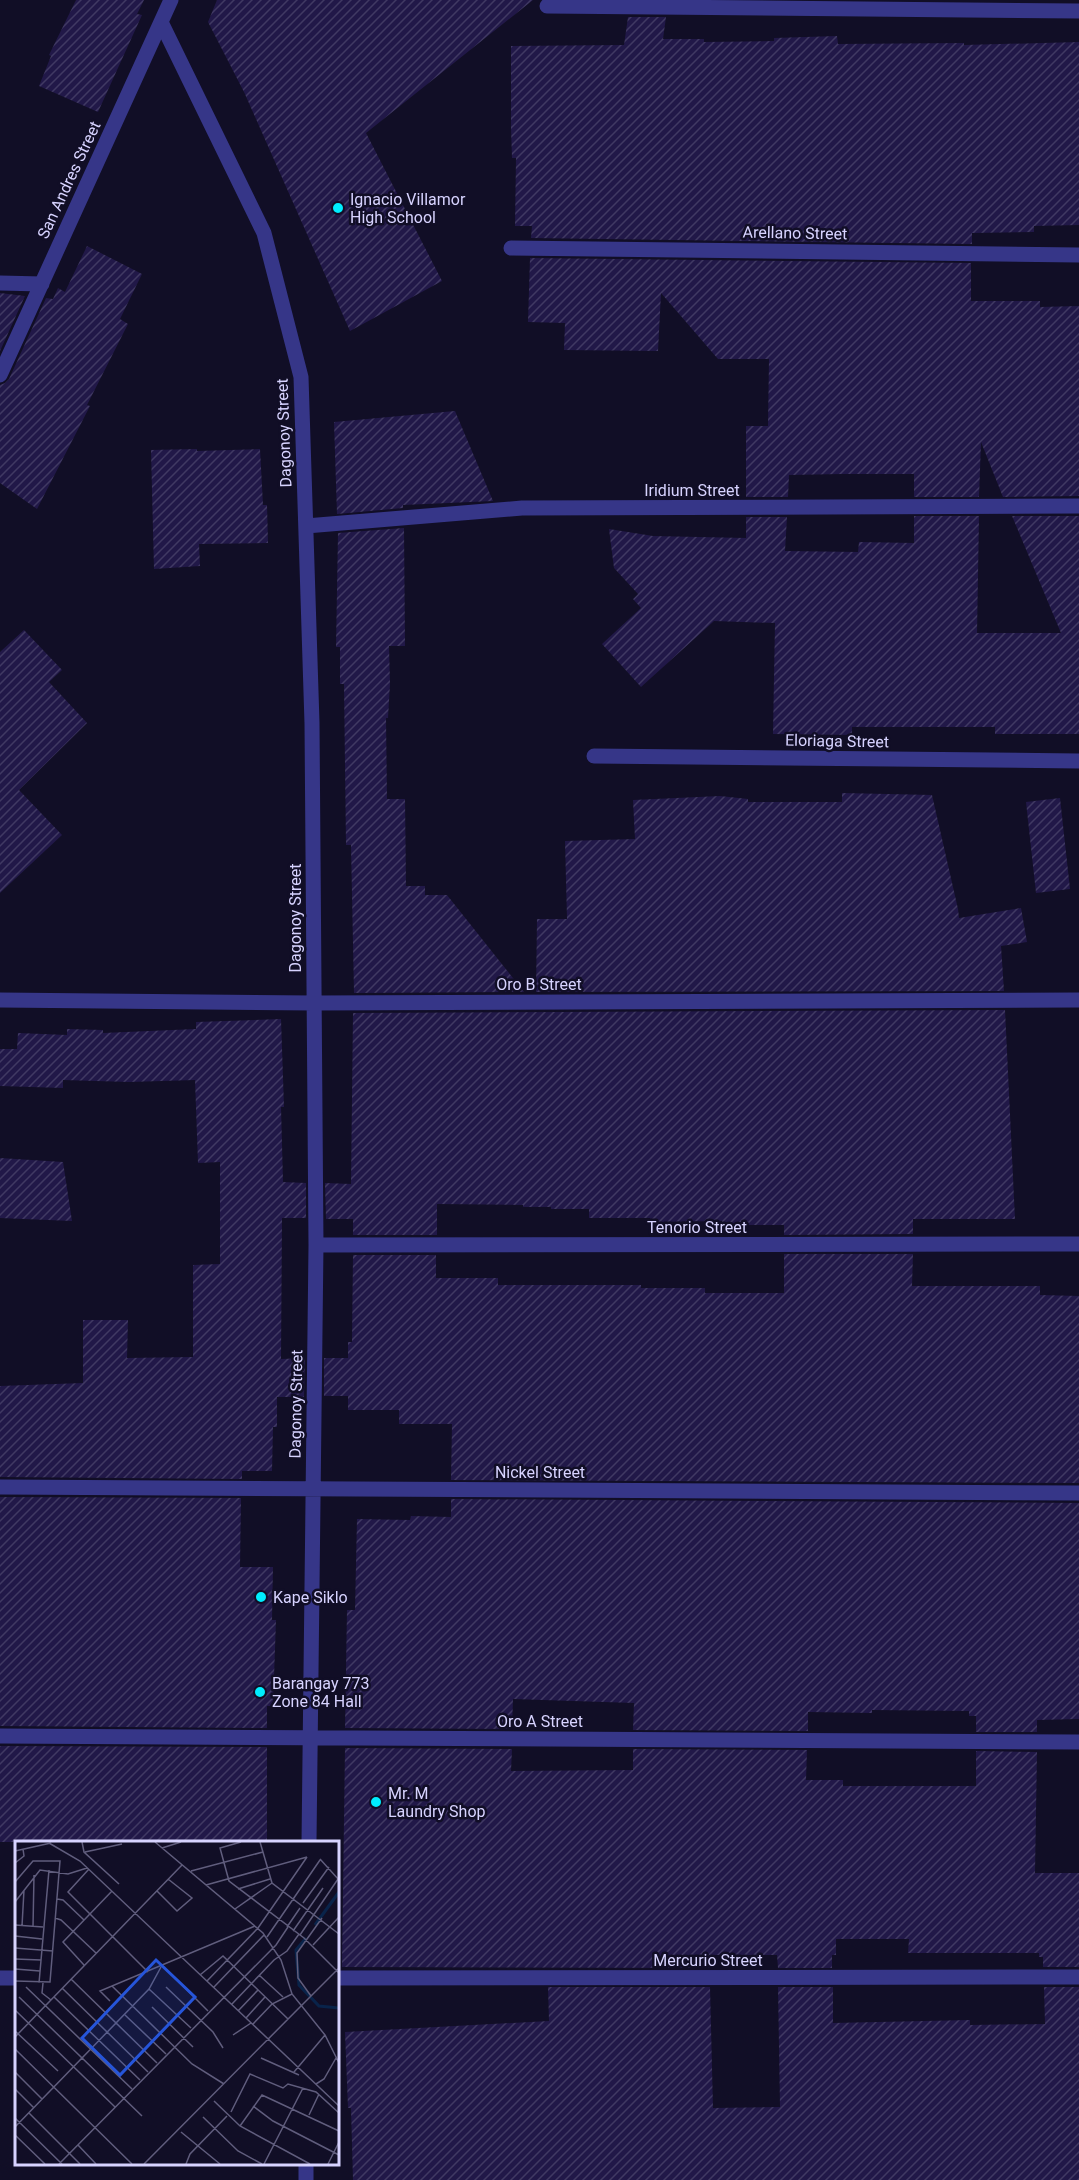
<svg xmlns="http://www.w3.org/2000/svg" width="1079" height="2180" viewBox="0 0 1079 2180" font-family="Roboto,sans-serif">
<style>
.building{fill:url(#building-hatch)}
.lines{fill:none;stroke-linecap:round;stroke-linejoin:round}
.minor{stroke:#363688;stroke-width:15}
.poi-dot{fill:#00edfe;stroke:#110e26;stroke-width:2}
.labels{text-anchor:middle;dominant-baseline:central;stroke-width:5;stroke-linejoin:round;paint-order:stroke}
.street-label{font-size:16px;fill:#d7d3ff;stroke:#110e26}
.poi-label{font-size:16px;fill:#d7d3ff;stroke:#110e26;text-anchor:start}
.inset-river{fill:none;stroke:#09234a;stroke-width:3}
.inset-road{fill:none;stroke:#605d7d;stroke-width:1.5}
.view{fill:#2655da;fill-opacity:0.15;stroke:#2655da;stroke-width:3}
.inset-edge{fill:none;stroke:#d7d3ff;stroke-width:3}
</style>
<defs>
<pattern id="building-hatch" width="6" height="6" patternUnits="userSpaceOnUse" patternTransform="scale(1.5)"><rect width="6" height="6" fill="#211848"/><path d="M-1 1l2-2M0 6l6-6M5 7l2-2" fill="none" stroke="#403963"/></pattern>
</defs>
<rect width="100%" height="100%" fill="#110e26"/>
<!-- building -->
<path class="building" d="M 76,0 L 144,0 L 137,14 L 142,15 L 98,112 L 39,86 L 51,56 L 49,55 Z
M 217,0 L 533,0 L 366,133 L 442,281 L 350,331 L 244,92 L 208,22 Z
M 628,17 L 666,17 L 663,39 L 704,39 L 704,42 L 774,41 L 774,38 L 837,36 L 838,44 L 964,43 L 964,45 L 1079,42 L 1079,225 L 1034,226 L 1034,232 L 972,233 L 972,244 L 531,238 L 532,226 L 515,226 L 516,158 L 512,158 L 511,128 L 511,46 L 624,45 Z
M 87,246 L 142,274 L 120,319 L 128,324 L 87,405 L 90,406 L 37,509 L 0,483 L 0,385 L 5,383 L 9,379 L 46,298 L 53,299 L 58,288 L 65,292 Z
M 530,258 L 971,263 L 971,301 L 1040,301 L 1040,307 L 1079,306 L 1079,496 L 1003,497 L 981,442 L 979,497 L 914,497 L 914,474 L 842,474 L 789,475 L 788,497 L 746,497 L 746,426 L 768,426 L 769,359 L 718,359 L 661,293 L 658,351 L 564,350 L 565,323 L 528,322 Z
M 0,293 L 25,296 L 0,351 Z
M 455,411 L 493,501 L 403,505 L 403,508 L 337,514 L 334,422 Z
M 197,449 L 197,451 L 260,449 L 263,505 L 267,505 L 268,543 L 199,544 L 200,566 L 154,569 L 151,450 Z
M 914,516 L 979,516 L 977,633 L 1061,633 L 1012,516 L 1079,516 L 1079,734 L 995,734 L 995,727 L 852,727 L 852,735 L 773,734 L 775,623 L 714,621 L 641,687 L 602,644 L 641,608 L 633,599 L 638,594 L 614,568 L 609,529 L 653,536 L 746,538 L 746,517 L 787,517 L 785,551 L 858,552 L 859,542 L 914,543 Z
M 404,528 L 405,646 L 389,646 L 390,684 L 388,718 L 386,718 L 387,799 L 405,799 L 406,886 L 425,886 L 425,895 L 447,895 L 524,992 L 354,993 L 351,845 L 346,845 L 344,684 L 340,684 L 340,647 L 336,647 L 338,533 Z
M 24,630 L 62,670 L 49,682 L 87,723 L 19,790 L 62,835 L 0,893 L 0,652 Z
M 842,793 L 932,795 L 958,909 L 959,918 L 1021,908 L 1027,942 L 1001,946 L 1004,991 L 536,992 L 537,919 L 567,919 L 565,841 L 635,839 L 633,800 L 720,796 L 748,799 L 748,802 L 842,802 Z
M 1060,798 L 1070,889 L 1036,893 L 1026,802 Z
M 1005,1010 L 1015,1219 L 913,1219 L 913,1234 L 784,1235 L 784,1225 L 722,1225 L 722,1221 L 650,1222 L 650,1218 L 589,1218 L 589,1209 L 551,1209 L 551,1207 L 523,1207 L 523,1205 L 437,1204 L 437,1235 L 353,1235 L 353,1219 L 326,1219 L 325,1183 L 351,1184 L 353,1013 Z
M 281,1019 L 284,1107 L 281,1107 L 283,1182 L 306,1183 L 306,1218 L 282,1218 L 281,1359 L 305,1358 L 304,1397 L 277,1397 L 277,1427 L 273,1427 L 272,1471 L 242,1471 L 242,1479 L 0,1477 L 0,1386 L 83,1383 L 83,1320 L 128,1320 L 127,1358 L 193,1357 L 193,1265 L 220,1264 L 220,1162 L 198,1163 L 195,1080 L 129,1082 L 63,1080 L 63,1088 L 0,1086 L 0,1049 L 17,1049 L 18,1033 L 67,1035 L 67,1029 L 103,1030 L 103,1033 L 196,1029 L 196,1022 Z
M 0,1158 L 63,1162 L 72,1221 L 0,1218 Z
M 784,1254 L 913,1254 L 912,1286 L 1040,1286 L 1040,1295 L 1079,1296 L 1079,1483 L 451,1480 L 452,1424 L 399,1424 L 399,1410 L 348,1410 L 348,1396 L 324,1396 L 324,1358 L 348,1358 L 348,1342 L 352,1342 L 353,1255 L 436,1255 L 436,1278 L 498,1278 L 498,1285 L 641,1285 L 641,1288 L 705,1288 L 705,1293 L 784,1293 Z
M 0,1497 L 241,1498 L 240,1567 L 273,1567 L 272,1620 L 276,1620 L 273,1706 L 267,1706 L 267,1728 L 0,1726 Z
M 451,1499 L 1079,1503 L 1079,1719 L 1037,1720 L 1037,1732 L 976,1732 L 976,1716 L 969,1716 L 969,1711 L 872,1710 L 872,1713 L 808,1712 L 808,1731 L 633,1730 L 634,1703 L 513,1699 L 512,1729 L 345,1728 L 347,1610 L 355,1610 L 357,1519 L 410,1520 L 411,1516 L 451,1517 Z
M 0,1746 L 267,1747 L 267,1842 L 0,1842 Z
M 345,1748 L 512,1749 L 511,1771 L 633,1770 L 633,1749 L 807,1750 L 806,1780 L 843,1780 L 843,1786 L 976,1786 L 976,1751 L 1037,1752 L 1035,1873 L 1079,1873 L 1079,1967 L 1043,1967 L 1043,1957 L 1039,1957 L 1039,1953 L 908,1953 L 909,1939 L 836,1939 L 836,1955 L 832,1955 L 832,1968 L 778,1968 L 777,1955 L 710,1955 L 710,1968 L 342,1967 Z
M 548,1987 L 710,1987 L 713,2108 L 780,2107 L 778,1987 L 833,1987 L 833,2023 L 970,2020 L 970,2025 L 1045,2024 L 1044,1987 L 1079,1987 L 1079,2180 L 353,2180 L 351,2108 L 348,2108 L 345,2032 L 549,2021 Z"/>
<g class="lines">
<!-- minor -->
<path class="minor" d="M 547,6 L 1079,11
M 161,22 L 264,233 L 301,377 L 312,723 L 316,1245 L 309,1842
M 511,248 L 1079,255
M 0,283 L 42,284
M 0,375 L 171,0
M 306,526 L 522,508 L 1079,506
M 594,756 L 1079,761
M 0,1000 L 314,1003 L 1079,1000
M 316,1245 L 1079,1244
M 0,1487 L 1079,1493
M 0,1736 L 1079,1742
M 0,1978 L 16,1978
M 338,1978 L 1079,1977
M 306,2180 L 306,2164"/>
</g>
<!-- markers -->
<g class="poi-dot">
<circle cx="338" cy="208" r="6"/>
<circle cx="261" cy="1597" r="6"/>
<circle cx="260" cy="1692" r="6"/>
<circle cx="376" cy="1802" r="6"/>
</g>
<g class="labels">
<!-- street labels -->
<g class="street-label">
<text transform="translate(69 180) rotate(-65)">San Andres Street</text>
<text transform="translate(795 233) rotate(1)">Arellano Street</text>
<text transform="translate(284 433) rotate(-92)">Dagonoy Street</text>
<text x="692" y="490">Iridium Street</text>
<text transform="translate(837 741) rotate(1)">Eloriaga Street</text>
<text transform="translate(295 918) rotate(-90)">Dagonoy Street</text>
<text x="539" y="984">Oro B Street</text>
<text x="697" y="1227">Tenorio Street</text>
<text transform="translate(296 1404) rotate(-89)">Dagonoy Street</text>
<text x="540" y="1472">Nickel Street</text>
<text x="540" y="1721">Oro A Street</text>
<text x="708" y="1960">Mercurio Street</text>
</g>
<!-- poi labels -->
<g class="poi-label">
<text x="350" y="199">Ignacio Villamor<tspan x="350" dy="18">High School</tspan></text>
<text x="273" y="1597">Kape Siklo</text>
<text x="272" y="1683">Barangay 773<tspan x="272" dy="18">Zone 84 Hall</tspan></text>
<text x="388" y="1793">Mr. M<tspan x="388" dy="18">Laundry Shop</tspan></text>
</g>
</g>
<!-- overview -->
<g transform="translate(15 1841)">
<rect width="324" height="324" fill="#110e26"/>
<path class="inset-river" d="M 300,84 L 324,51M 291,97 L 281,109 L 284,144 L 304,165 L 324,167"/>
<path class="inset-road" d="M 67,1 L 69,11 L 104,43M 140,1 L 248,92 L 266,119 L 277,153 L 310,194 L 324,222M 226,1 L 205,7 L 214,40 L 289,97 L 324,132M 245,1 L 257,42 L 324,93M 34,2 L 65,20 L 324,265M 147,7 L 166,1M 0,10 L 36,2M 70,11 L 107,3M 305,18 L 324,39M 0,22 L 9,15 L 8,8M 74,28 L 53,51 L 133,131M 176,30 L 248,11M 0,41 L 18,20 L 45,20 L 35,141 L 0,140M 191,44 L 292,16M 223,48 L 255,38M 142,50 L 162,70 L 177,57 L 153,38M 42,58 L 48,59 L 69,79M 0,61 L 25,29 L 53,33 L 72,27M 288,62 L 314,26M 220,68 L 257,42M 40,77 L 46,79 L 81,112M 0,84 L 28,86M 7,85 L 9,49M 18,86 L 19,34M 272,86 L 285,67M 278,90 L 308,47M 285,94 L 323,38M 0,95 L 27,98M 252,96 L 305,19M 298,104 L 324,76M 0,107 L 38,110M 0,118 L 26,119M 69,124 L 48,101 L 97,50M 0,128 L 25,130M 185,134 L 208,115 L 273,178M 244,134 L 268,156M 56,138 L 142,222M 161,138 L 193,170M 192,140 L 243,87 L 292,16M 24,142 L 34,29M 28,142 L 27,152 L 36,159M 97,145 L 177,223 L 209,243M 11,146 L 117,248M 151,146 L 198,191 L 208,207M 199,146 L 249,94M 47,147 L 133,231M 134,148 L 176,187M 296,155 L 283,137 L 282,112 L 307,77M 4,156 L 127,275M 39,156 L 125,239M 95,160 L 85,150 L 240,85M 217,163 L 259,119 L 272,110 L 284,93M 286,165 L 324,127M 137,166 L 178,206M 0,169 L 100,266M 223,170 L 243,149M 110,174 L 151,213M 231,177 L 250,156M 238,183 L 257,163 L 277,153M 0,190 L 43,230M 218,194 L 236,182M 0,196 L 167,24M 0,208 L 117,323M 246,217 L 284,234M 0,231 L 27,258M 279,231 L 310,194M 301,243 L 309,238 L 321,217M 0,248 L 19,267M 199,260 L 225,285 L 295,323M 238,265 L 258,280 L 324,314M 216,271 L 235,233 L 268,247 L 273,243 L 301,251 L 324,272M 14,272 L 65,323M 294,274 L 304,253M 188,276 L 223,310 L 247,323M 0,277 L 47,323M 225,285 L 247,254 L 324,290M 0,286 L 134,148 L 146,126M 166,291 L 205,323M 0,294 L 30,323M 63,304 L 81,323M 44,323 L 261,104 L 273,86M 129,323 L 286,165M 171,323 L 175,313 L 212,275M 249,323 L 288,247M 313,323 L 324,301"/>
<path class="view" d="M 141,119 L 180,156 L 105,234 L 67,197 Z"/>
<rect width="324" height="324" class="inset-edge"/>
</g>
</svg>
